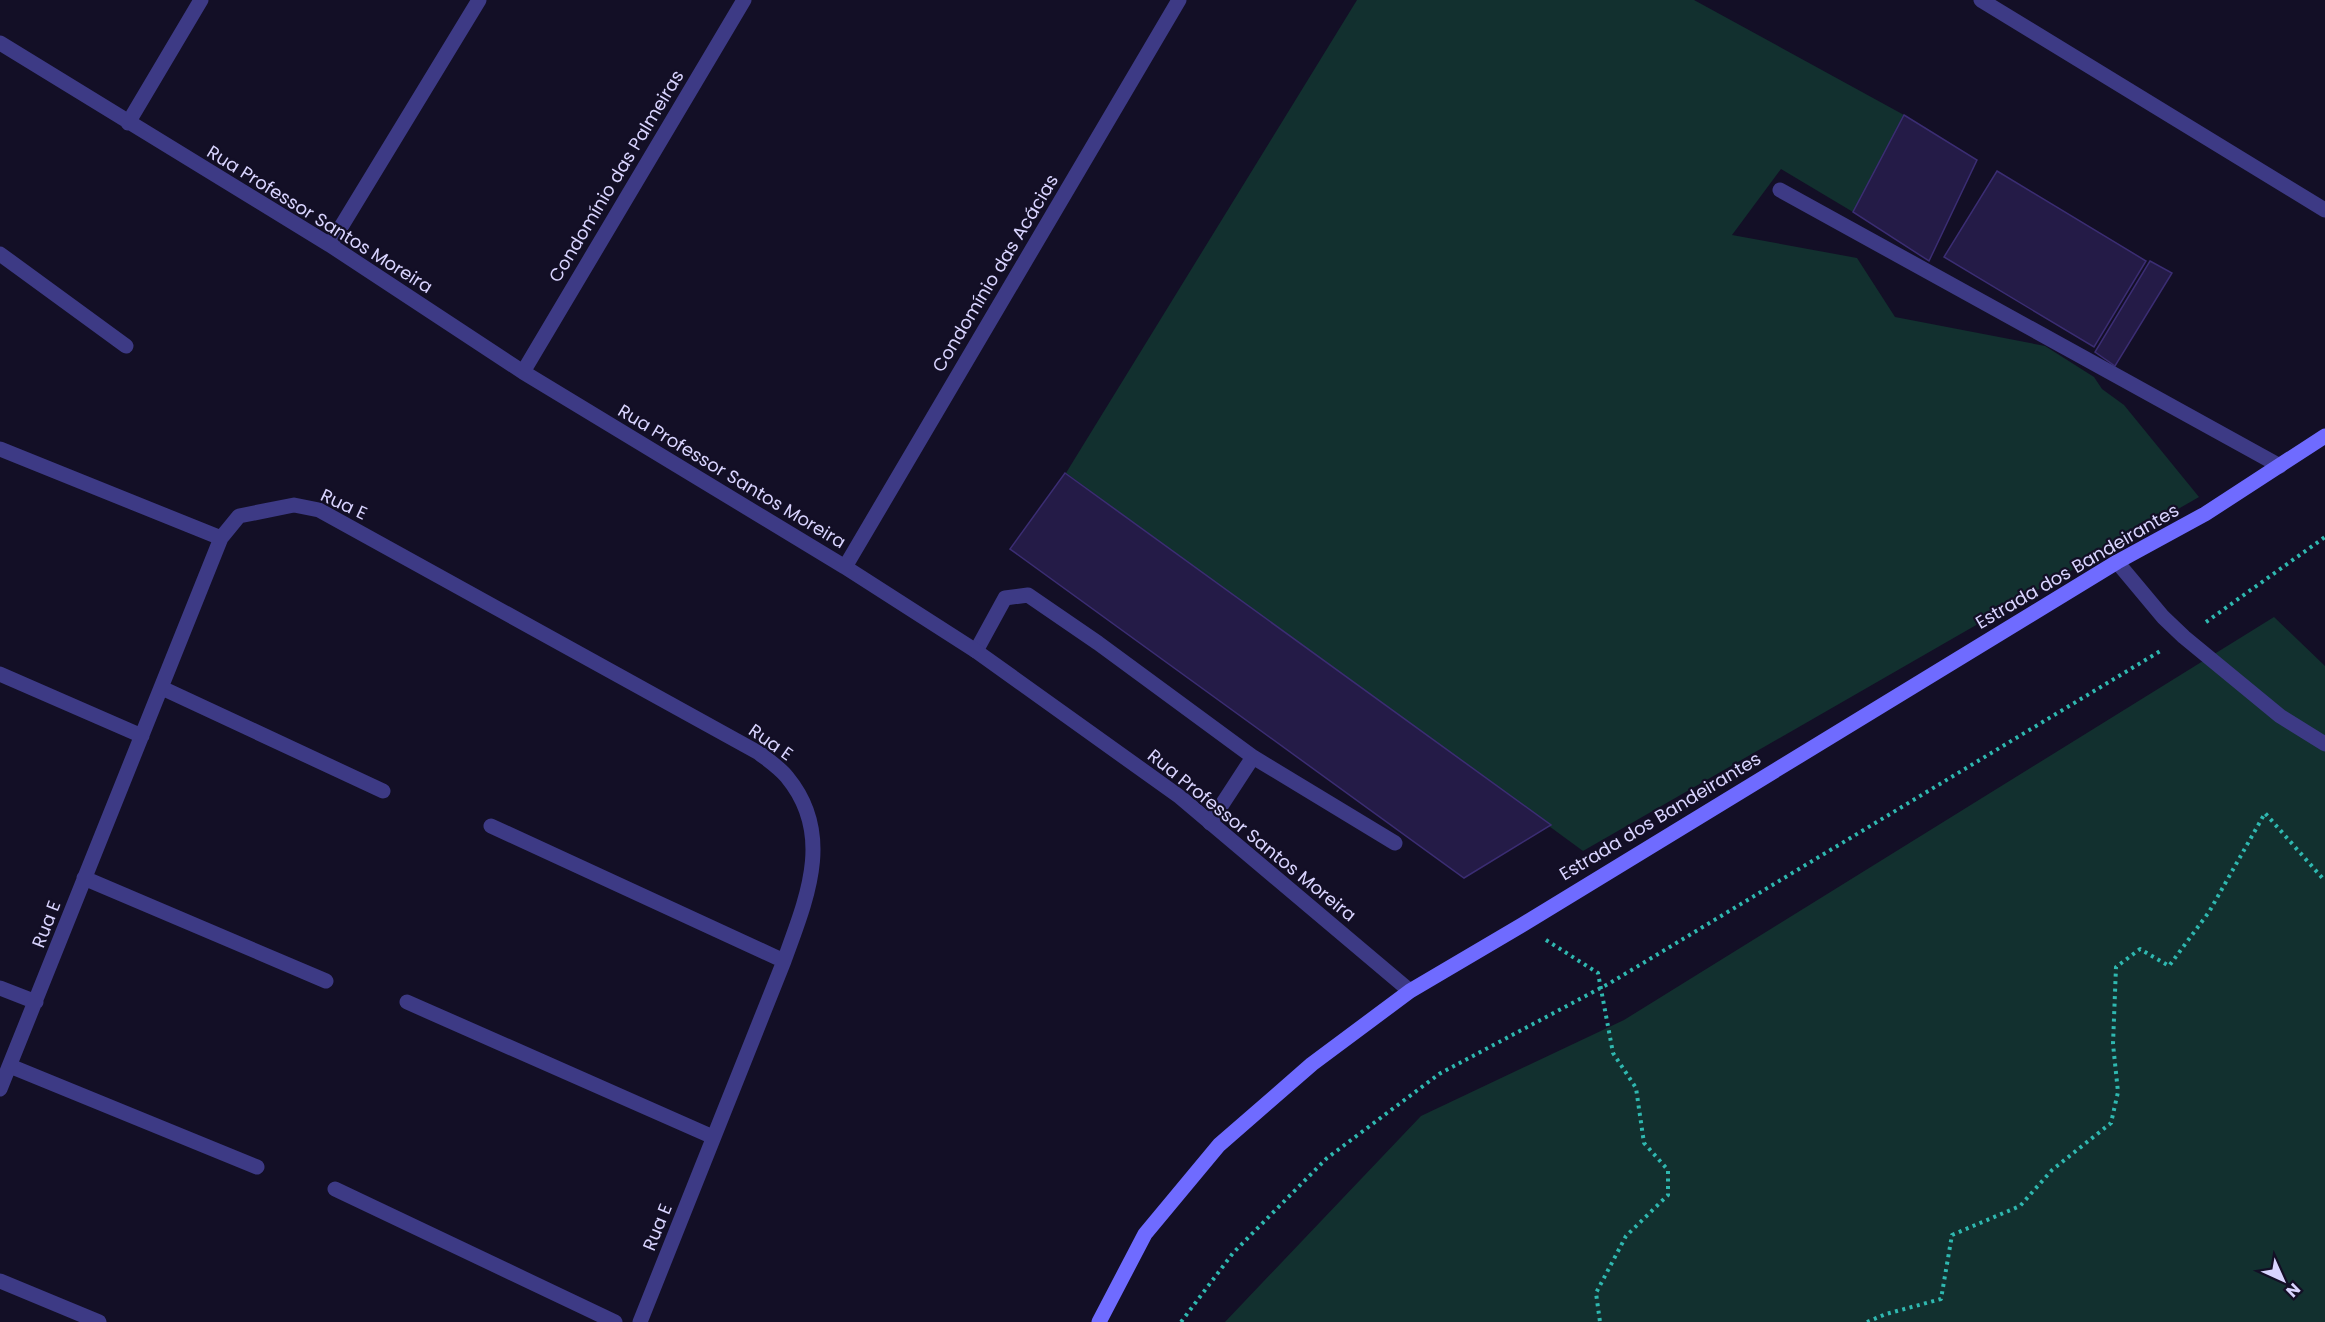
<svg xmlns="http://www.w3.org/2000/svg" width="2325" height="1322" viewBox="0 0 2325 1322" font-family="Poppins,sans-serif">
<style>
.green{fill:#12302f}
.building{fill:#241b47;stroke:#3b2d73;stroke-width:1.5}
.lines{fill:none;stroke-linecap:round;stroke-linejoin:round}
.path{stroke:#2fb8b0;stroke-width:4;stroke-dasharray:3 4.5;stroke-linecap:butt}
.service{stroke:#3d3a85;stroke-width:15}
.minor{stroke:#3d3a85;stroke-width:15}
.secondary{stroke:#6f6bff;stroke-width:15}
.labels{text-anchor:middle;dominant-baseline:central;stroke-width:4.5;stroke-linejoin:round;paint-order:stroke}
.street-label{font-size:18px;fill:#d9d4ff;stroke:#130f26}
</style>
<rect width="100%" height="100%" fill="#130f26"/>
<!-- green -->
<path class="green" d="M 1357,0 L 1694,0 L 1904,115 L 1853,212 L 1781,169 L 1732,235 L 1857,258 L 1895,317 L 2045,346 L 2094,377 L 2102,389 L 2124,405 L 2199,497 L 1583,851 L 1066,473 Z
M 2274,617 L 2325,666 L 2325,1322 L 1225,1322 L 1421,1116 L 1624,1020 Z"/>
<!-- building -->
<path class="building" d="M 1904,115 L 1977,160 L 1929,261 L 1853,212 Z
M 1997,171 L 2146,261 L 2094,347 L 1944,257 Z
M 2150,261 L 2172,273 L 2115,366 L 2095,352 Z
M 1065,473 L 1551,825 L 1464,878 L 1010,549 Z"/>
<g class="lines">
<!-- path -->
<path class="path" d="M 2206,622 L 2325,537
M 1546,940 L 1598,973 L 1613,1053 L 1636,1088 L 1644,1143 L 1668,1170 L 1668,1195 L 1626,1236 L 1596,1293 L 1600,1322
M 1181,1322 L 1233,1253 L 1327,1158 L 1439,1074 L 1610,983 L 2162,650
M 1867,1322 L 1886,1314 L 1941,1299 L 1952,1235 L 2020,1206 L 2052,1170 L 2111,1123 L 2118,1092 L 2113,1044 L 2116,967 L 2140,949 L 2169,966 L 2209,912 L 2265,813 L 2325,881"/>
<!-- service -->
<path class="service" d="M 1780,190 L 2280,466
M 2117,562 L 2163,617 L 2184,637 L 2280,716 L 2325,744
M 976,651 L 1005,598 L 1028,595 L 1098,643 L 1253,757 L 1395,843
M 1210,823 L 1253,757"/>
<!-- minor -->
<path class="minor" d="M 1981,0 L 2325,210
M 0,43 L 330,245 L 523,372 L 845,567 L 976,651 L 1180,797 L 1410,991
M 128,123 L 201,0
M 330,245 L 479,0
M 0,254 L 126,346
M 523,372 L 744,0
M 0,449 L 221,538 L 239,516 L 294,505 L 319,510 L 759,753 C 768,760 780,768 787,777 C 835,835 806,900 784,961 L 640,1322
M 845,567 L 1179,0
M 0,674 L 142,736
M 162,688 L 383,791
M 491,826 L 784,961
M 84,878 L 326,981
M 0,988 L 36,1002
M 407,1002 L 713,1137
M 10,1066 L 257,1167
M 0,1089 L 221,538
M 335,1189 L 615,1322
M 0,1281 L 99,1322"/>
<!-- secondary -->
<path class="secondary" d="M 1099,1322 L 1145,1234 L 1219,1145 L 1312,1064 L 1410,991 L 1522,925 L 2117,562 L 2205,514 L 2325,436"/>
</g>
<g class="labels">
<!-- street labels -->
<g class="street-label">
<text transform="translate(616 176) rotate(-59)">Condomínio das Palmeiras</text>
<text transform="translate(320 219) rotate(32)">Rua Professor Santos Moreira</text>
<text transform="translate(995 273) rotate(-59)">Condomínio das Acácias</text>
<text transform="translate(732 476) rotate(31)">Rua Professor Santos Moreira</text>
<text transform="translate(344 504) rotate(25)">Rua E</text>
<text transform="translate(2077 566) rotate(-30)">Estrada dos Bandeirantes</text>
<text transform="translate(771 742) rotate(35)">Rua E</text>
<text transform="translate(1660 816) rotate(-31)">Estrada dos Bandeirantes</text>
<text transform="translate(1252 835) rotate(39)">Rua Professor Santos Moreira</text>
<text transform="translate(46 924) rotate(-69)">Rua E</text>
<text transform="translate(657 1227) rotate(-68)">Rua E</text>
</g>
</g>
<!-- north arrow -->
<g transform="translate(2283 1280) rotate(135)" stroke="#130f26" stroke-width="4.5" paint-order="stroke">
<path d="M0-4.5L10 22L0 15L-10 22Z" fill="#d9d4ff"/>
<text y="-9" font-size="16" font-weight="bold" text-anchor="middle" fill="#d9d4ff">N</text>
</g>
</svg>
